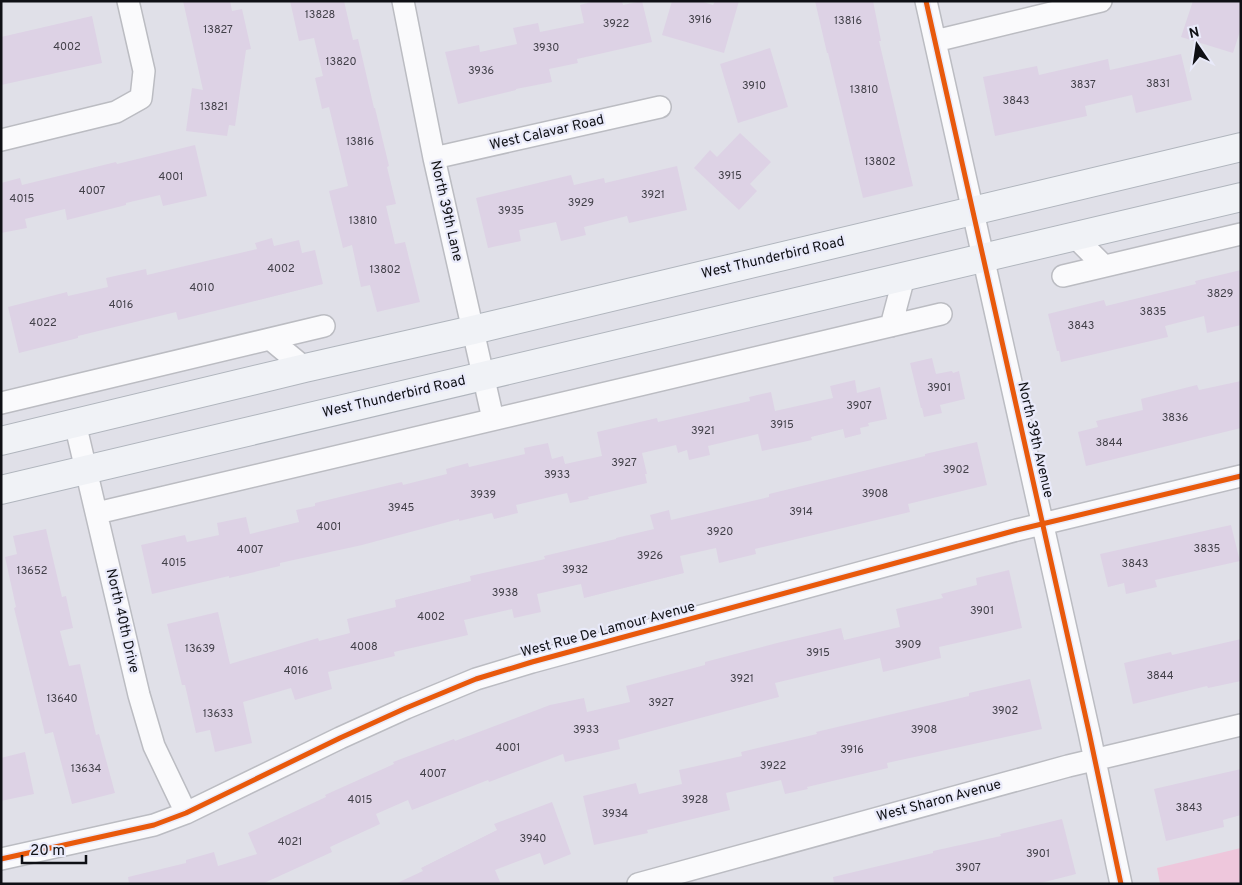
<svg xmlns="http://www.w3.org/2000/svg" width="1242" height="885" viewBox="0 0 1242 885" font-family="Overpass,sans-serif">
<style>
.green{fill:#eec7dc}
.building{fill:#ddd2e5}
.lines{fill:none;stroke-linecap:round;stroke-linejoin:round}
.minor-casing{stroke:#bbbcc2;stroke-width:24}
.major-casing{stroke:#b0b5bd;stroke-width:30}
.minor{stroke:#fafafc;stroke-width:21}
.major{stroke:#f0f2f6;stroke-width:28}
.cycleway-casing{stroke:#e9eafa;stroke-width:8}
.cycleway{stroke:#e8590c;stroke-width:5}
.labels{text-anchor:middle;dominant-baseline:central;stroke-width:4.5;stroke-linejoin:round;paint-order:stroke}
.number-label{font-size:11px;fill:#424049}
.street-label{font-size:14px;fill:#0f1015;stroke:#e9eafa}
</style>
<rect width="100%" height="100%" fill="#e0e0e8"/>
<!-- green -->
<path class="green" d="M 1241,848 L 1241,884 L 1160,884 L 1157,868 Z"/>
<!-- building -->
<path class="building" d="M 183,1 L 230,1 L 232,11 L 242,9 L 251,49 L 246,50 L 235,126 L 229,125 L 227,136 L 186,131 L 192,88 L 203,90 Z
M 290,1 L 344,1 L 353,40 L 358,39 L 374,108 L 375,108 L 389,166 L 387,167 L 396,204 L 386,206 L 395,244 L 405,242 L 420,302 L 377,312 L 370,285 L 361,287 L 352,245 L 343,248 L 329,191 L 348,186 L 329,107 L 322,109 L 315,78 L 323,76 L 314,38 L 299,41 Z
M 595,1 L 622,1 L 623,5 L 642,1 L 652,42 L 577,59 L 578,63 L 549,69 L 552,82 L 516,89 L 516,90 L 458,104 L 445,52 L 479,45 L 480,52 L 517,44 L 513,28 L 538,23 L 540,32 L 584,23 L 580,5 Z
M 672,1 L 700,1 L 713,5 L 715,1 L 739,1 L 724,53 L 662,35 Z
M 815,1 L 873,1 L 881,41 L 879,41 L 913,186 L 863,198 L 828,53 L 827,53 Z
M 1193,1 L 1241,1 L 1241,28 L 1233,53 L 1181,37 Z
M 92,16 L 102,63 L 1,85 L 1,37 Z
M 770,48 L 788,107 L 738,123 L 720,64 Z
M 1181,54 L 1192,100 L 1136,113 L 1132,95 L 1085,106 L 1087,116 L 995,136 L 983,77 L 1037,66 L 1039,75 L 1108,59 L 1110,70 Z
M 740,133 L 771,162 L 750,184 L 757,191 L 739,210 L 694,168 L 710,150 L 717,157 Z
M 195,145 L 207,196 L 163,206 L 160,195 L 126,203 L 126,205 L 67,220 L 65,209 L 25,219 L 27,228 L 1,233 L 1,183 L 20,178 L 22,185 L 116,162 L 117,164 Z
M 677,166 L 687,210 L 629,223 L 627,216 L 584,227 L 586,235 L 561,241 L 556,222 L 519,230 L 521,241 L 488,248 L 476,198 L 571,175 L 574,185 L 604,178 L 605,183 Z
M 272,238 L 274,246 L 299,240 L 302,253 L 315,250 L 323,284 L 178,320 L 176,312 L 78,336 L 78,338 L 19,353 L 8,307 L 67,292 L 68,296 L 108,287 L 106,278 L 146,269 L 147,275 L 257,249 L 255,243 Z
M 1241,270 L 1241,325 L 1207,333 L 1204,316 L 1165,326 L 1168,337 L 1061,362 L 1059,351 L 1057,351 L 1048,314 L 1104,300 L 1106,306 L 1196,284 L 1195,281 Z
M 932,358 L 936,374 L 952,371 L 953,373 L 959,371 L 965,399 L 940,405 L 942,413 L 924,417 L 922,408 L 921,408 L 910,363 Z
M 855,380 L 857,393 L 880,387 L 887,419 L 868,423 L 869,426 L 860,428 L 861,434 L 845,438 L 843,429 L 811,437 L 812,440 L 762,451 L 758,434 L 708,446 L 710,455 L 689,460 L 687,450 L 678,453 L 676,445 L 642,453 L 647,474 L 645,474 L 647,483 L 588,497 L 589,499 L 570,503 L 567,493 L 516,505 L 518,513 L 494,519 L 492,513 L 459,521 L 459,519 L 362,545 L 280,563 L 280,566 L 229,578 L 229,576 L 152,594 L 141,545 L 185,535 L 187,542 L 219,535 L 217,523 L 246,517 L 250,534 L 299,522 L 296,510 L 315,506 L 315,503 L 402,482 L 403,485 L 447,474 L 446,469 L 468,463 L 469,467 L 525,454 L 524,448 L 548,443 L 552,459 L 563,456 L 565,464 L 602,456 L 597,432 L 657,418 L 658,422 L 750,401 L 749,397 L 771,392 L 775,411 L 833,398 L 830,386 Z
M 1241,381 L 1241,428 L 1086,466 L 1078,432 L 1098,427 L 1096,421 L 1143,410 L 1141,399 L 1197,385 L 1199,390 Z
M 977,442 L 987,485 L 908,504 L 910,512 L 755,549 L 756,554 L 719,563 L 716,548 L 680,556 L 684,573 L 584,598 L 581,584 L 537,594 L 541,612 L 514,618 L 512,609 L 464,620 L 468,635 L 394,652 L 395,656 L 328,672 L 332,689 L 295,700 L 291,688 L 243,702 L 252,743 L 215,752 L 210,730 L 196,733 L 185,685 L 182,685 L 167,624 L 218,612 L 230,664 L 318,638 L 319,641 L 350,633 L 347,619 L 396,607 L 395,600 L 471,581 L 470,576 L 545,559 L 544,556 L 616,539 L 616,538 L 654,529 L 650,515 L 669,510 L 671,520 L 769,497 L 769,494 L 925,456 L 925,454 Z
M 1231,525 L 1240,561 L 1155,580 L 1157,587 L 1126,594 L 1124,583 L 1108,587 L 1100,554 Z
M 46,529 L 62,597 L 66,596 L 73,628 L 60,631 L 69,666 L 80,664 L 96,735 L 99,734 L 115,793 L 72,804 L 53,732 L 45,734 L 14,608 L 16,607 L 5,557 L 17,554 L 13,536 Z
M 1009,570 L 1022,628 L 939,647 L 941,658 L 883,672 L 880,658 L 775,683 L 779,697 L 618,740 L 620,749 L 565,762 L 563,754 L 489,782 L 488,780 L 412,810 L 408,800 L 376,814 L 380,824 L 330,847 L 332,852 L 262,884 L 129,884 L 128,877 L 186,863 L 186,860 L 214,852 L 218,866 L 257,854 L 248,833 L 326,797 L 325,795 L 394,764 L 393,762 L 454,739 L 455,741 L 550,705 L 584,698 L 587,712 L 630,702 L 626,686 L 705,665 L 705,662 L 777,643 L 841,628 L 844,640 L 900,627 L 896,609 L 943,598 L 941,594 L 977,585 L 976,578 Z
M 1241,639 L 1241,681 L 1208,688 L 1207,686 L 1133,704 L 1124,663 L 1171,652 L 1172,655 Z
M 1030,679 L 1042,729 L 887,763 L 888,768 L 807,787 L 808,789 L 785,794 L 781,780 L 726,793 L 730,810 L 647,830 L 648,833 L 594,845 L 583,796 L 636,783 L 639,794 L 682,784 L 679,770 L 742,756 L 741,752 L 817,734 L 816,732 L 969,696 L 969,693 Z
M 25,752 L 34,794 L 1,801 L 1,758 Z
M 1241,769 L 1241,815 L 1223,820 L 1224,827 L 1166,841 L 1154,789 Z
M 552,802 L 571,854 L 544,865 L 540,853 L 495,870 L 501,884 L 395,884 L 423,871 L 421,868 L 497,830 L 494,824 Z
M 1062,819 L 1076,874 L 1037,884 L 834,884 L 833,877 L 933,853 L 933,851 L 1001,836 L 1000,834 Z"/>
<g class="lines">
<!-- minor casing -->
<g class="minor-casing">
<path id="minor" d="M 403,1 L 434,158 L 493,419
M 926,1 L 1089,732 L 1121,884
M 935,41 L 1101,1
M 1,140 L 116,112 L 141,98 L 144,71 L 128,1
M 434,158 L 660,107
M 1075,237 L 1104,266
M 1063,276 L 1241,234
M 891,326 L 904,277
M 270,339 L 305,368
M 1,403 L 324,326
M 75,423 L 139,695 L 154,746 L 186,813
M 97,513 L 941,314
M 1,859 L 154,825 L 186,813 L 340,738 L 406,708 L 476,679 L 532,662 L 1017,530 L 1241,476
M 638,884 L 1068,766 L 1241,725"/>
</g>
<!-- major casing -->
<g class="major-casing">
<path id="major" d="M 1,441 L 305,368 L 473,330 L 1241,147
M 1,490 L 1241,197"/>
</g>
<!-- minor -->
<use href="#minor" class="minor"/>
<!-- major -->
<use href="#major" class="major"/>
<!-- cycleway casing -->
<g class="cycleway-casing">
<path id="cycleway" d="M 926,1 L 1089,732 L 1121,884
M 1,859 L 154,825 L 186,813 L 340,738 L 406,708 L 476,679 L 532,662 L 1017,530 L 1241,476"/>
</g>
<!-- cycleway -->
<use href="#cycleway" class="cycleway"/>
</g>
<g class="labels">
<!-- number labels -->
<g class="number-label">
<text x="320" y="15">13828</text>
<text x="700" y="20">3916</text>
<text x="848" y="21">13816</text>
<text x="616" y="24">3922</text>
<text x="218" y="30">13827</text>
<text x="67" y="47">4002</text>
<text x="546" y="48">3930</text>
<text x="341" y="62">13820</text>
<text x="481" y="71">3936</text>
<text x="1158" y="84">3831</text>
<text x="1083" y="85">3837</text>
<text x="754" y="86">3910</text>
<text x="864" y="90">13810</text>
<text x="1016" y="101">3843</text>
<text x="214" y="107">13821</text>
<text x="360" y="142">13816</text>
<text x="880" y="162">13802</text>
<text x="730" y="176">3915</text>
<text x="171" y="177">4001</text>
<text x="92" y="191">4007</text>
<text x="653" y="195">3921</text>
<text x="22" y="199">4015</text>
<text x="581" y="203">3929</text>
<text x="511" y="211">3935</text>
<text x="363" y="221">13810</text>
<text x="281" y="269">4002</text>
<text x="385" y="270">13802</text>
<text x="202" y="288">4010</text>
<text x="1220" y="294">3829</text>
<text x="121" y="305">4016</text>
<text x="1153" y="312">3835</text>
<text x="43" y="323">4022</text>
<text x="1081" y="326">3843</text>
<text x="939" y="388">3901</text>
<text x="859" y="406">3907</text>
<text x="1175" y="418">3836</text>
<text x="782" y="425">3915</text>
<text x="703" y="431">3921</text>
<text x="1109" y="443">3844</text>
<text x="624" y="463">3927</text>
<text x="956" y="470">3902</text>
<text x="557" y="475">3933</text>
<text x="875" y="494">3908</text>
<text x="483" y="495">3939</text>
<text x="401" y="508">3945</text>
<text x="801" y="512">3914</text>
<text x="329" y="527">4001</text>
<text x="720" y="532">3920</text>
<text x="1207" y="549">3835</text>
<text x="250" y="550">4007</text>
<text x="650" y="556">3926</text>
<text x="174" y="563">4015</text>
<text x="1135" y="564">3843</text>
<text x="575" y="570">3932</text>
<text x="32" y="571">13652</text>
<text x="505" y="593">3938</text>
<text x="982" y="611">3901</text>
<text x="431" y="617">4002</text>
<text x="908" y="645">3909</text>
<text x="364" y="647">4008</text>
<text x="200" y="649">13639</text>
<text x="818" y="653">3915</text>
<text x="296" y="671">4016</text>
<text x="1160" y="676">3844</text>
<text x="742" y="679">3921</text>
<text x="62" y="699">13640</text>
<text x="661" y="703">3927</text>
<text x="1005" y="711">3902</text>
<text x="218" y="714">13633</text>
<text x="586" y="730">3933</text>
<text x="924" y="730">3908</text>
<text x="508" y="748">4001</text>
<text x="852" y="750">3916</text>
<text x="773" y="766">3922</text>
<text x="86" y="769">13634</text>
<text x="433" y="774">4007</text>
<text x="360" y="800">4015</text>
<text x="695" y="800">3928</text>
<text x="1189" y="808">3843</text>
<text x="615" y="814">3934</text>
<text x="533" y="839">3940</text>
<text x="290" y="842">4021</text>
<text x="1038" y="854">3901</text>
<text x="968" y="868">3907</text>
</g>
<!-- street labels -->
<g class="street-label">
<text transform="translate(547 133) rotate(-13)">West Calavar Road</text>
<text transform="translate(446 211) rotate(77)">North 39th Lane</text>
<text transform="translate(773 258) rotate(-13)">West Thunderbird Road</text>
<text transform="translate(394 397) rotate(-13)">West Thunderbird Road</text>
<text transform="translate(1035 440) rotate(77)">North 39th Avenue</text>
<text transform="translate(122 621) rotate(77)">North 40th Drive</text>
<text transform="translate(608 630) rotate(-15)">West Rue De Lamour Avenue</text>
<text transform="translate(939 801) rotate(-15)">West Sharon Avenue</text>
</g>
</g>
<!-- border -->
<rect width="1242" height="885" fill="none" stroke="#0f1015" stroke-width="5"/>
<!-- north arrow -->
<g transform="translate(1197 45) rotate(347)" stroke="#e9eafa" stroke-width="4" paint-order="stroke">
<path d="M0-4L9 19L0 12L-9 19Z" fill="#0f1015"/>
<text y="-8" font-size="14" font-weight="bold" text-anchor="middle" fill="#0f1015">N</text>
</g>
<!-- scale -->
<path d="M22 855v8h64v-8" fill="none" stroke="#0f1015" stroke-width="2.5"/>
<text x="30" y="855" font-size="15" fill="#0f1015" stroke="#e9eafa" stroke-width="4" paint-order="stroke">20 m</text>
</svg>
